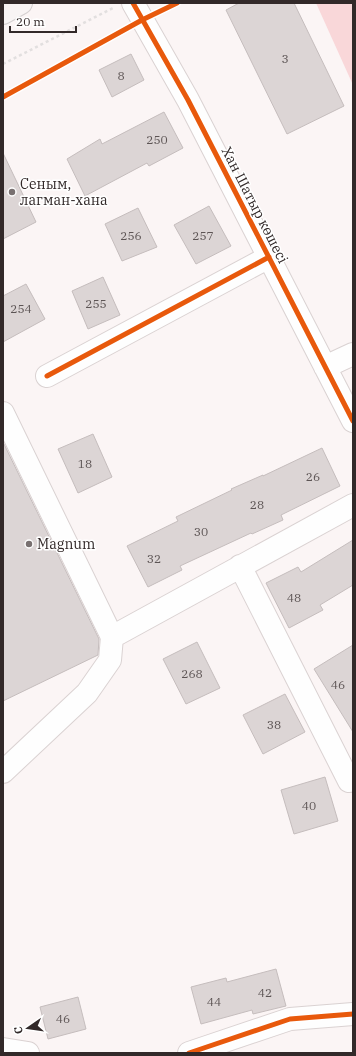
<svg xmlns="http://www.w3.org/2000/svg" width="356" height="1056" viewBox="0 0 356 1056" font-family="'IBM Plex Serif',serif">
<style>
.green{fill:#f9d7d9}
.building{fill:#dcd5d5;stroke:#c5bdbd}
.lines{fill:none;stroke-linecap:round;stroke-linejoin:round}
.minor-casing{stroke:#dad2d2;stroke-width:24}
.major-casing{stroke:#d4d0d0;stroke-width:24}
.path{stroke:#e2dfdf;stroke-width:2.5;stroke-dasharray:3 3;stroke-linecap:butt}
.minor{stroke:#fefefe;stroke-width:22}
.major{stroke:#f8f4f4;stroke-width:22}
.cycleway-casing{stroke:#fff;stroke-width:8}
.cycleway{stroke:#e8590c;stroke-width:5}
.poi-dot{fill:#787070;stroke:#fff;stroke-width:1.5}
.labels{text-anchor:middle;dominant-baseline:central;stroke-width:3;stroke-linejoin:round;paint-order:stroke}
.number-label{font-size:12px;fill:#5c5454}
.poi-label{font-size:14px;fill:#322929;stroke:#fff;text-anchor:start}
.street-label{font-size:14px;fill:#322929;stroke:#fff}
</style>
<rect width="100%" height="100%" fill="#fbf5f5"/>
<!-- green -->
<path class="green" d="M 316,3 L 353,3 L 353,85 Z"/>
<!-- building -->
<path class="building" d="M 239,3 L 294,3 L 344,106 L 287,134 L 226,10 Z
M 131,54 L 144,80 L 112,97 L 99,70 Z
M 164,112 L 183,148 L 149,166 L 147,163 L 85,196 L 67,159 L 100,139 L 102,144 Z
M 3,153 L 36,222 L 3,239 Z
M 209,206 L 231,246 L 196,264 L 174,225 Z
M 138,208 L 157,247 L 122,261 L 105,224 Z
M 103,277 L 120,315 L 88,329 L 72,291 Z
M 26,284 L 45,319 L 3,342 L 3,296 Z
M 93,434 L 112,477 L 78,493 L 58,449 Z
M 3,442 L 99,639 L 98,655 L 3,701 Z
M 322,448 L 340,486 L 281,515 L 283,520 L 252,534 L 251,533 L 180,566 L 182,570 L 148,587 L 127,546 L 178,521 L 176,517 L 232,490 L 231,489 L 263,475 L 263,476 Z
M 353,540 L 353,585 L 320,605 L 323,610 L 289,628 L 266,583 L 298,567 L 301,572 Z
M 197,642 L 220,688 L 186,704 L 163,659 Z
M 353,645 L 353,732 L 314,669 Z
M 285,694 L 305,732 L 263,754 L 243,715 Z
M 325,777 L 338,821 L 294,834 L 281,790 Z
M 276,969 L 286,1006 L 253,1014 L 252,1010 L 201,1024 L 191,987 L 226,978 L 227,982 Z
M 78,997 L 86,1029 L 48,1039 L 40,1007 Z"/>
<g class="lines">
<!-- minor casing -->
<g class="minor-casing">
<path id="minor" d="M 133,3 L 188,100 L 353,421
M 325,367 L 353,354
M 47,376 L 269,257
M 3,413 L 112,637 L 110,660 L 87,693 L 3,772
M 240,566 L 349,781
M 112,637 L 353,505
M 3,1049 L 28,1053
M 189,1053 L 290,1019 L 353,1014"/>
</g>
<!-- major casing -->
<g class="major-casing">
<path id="major" d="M 3,13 L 21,3"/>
</g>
<!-- path -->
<path class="path" d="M 3,64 L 113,8"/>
<!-- minor -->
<use href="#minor" class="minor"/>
<!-- major -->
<use href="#major" class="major"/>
<!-- cycleway casing -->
<g class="cycleway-casing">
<path id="cycleway" d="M 133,3 L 188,100 L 353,421
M 3,97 L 142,20 L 177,3
M 47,376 L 269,257
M 189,1053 L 290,1019 L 353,1014"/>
</g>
<!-- cycleway -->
<use href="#cycleway" class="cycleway"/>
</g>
<!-- markers -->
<g class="poi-dot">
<circle cx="12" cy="192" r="4"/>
<circle cx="29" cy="544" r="4"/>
</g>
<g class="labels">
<!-- number labels -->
<g class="number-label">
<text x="285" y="58">3</text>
<text x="121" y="75">8</text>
<text x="157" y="139">250</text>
<text x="131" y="235">256</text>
<text x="203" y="235">257</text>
<text x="96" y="303">255</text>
<text x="21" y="308">254</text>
<text x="85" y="463">18</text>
<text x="313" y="476">26</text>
<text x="257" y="504">28</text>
<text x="201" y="531">30</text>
<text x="154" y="558">32</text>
<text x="294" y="597">48</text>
<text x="192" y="673">268</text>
<text x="338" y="684">46</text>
<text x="274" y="724">38</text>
<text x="309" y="805">40</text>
<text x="265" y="992">42</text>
<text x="214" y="1001">44</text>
<text x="63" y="1018">46</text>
</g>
<!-- poi labels -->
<g class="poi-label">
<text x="20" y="184">Сеным,<tspan x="20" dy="16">лагман-хана</tspan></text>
<text x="37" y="544">Magnum</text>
</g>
<!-- street labels -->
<g class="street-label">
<text transform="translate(255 205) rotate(63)">Хан Шатыр көшесі</text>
</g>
</g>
<!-- border -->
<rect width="356" height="1056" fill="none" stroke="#322929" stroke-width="8"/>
<!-- north arrow -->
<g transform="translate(28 1028) rotate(257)" stroke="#ffffff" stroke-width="3" paint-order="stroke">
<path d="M0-3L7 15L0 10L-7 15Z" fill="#322929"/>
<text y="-6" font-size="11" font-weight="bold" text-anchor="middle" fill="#322929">С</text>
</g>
<!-- scale -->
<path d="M10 26v6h66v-6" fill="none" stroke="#322929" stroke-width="2"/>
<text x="16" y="26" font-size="12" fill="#322929" stroke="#ffffff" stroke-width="3" paint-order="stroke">20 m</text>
</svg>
